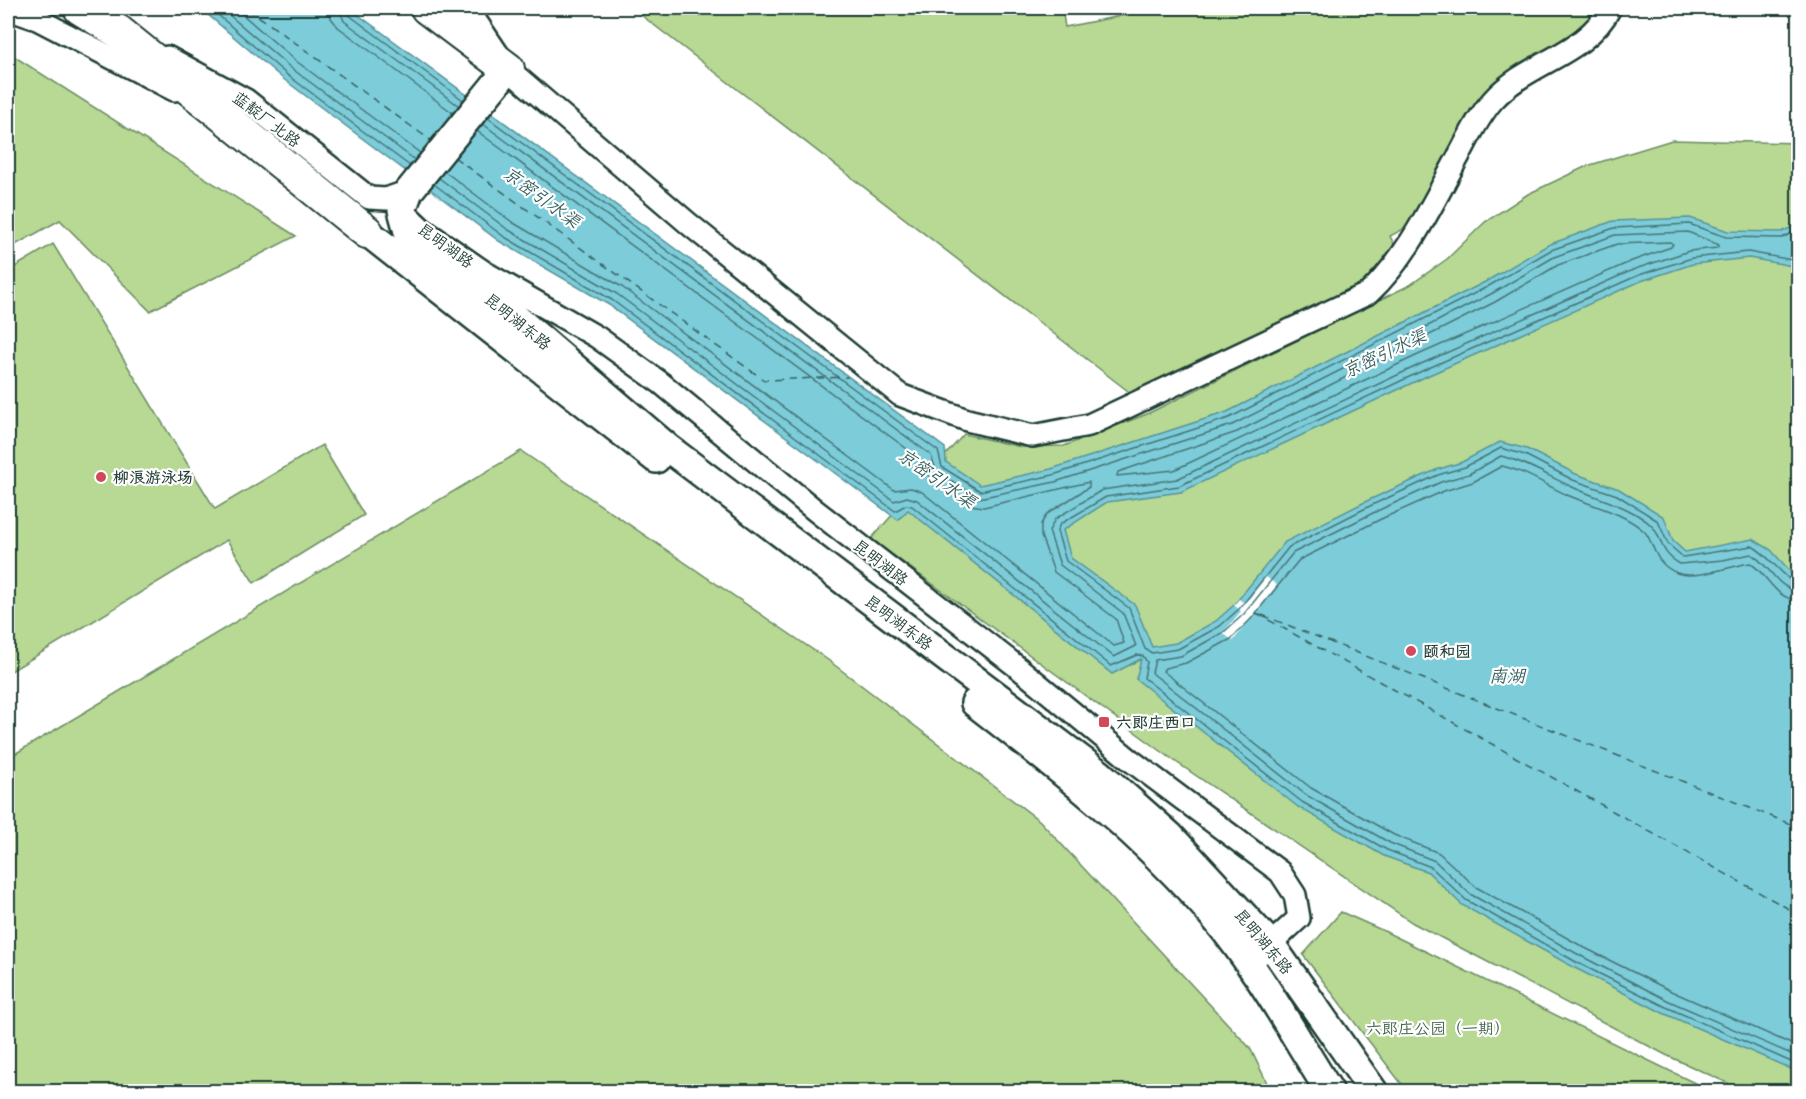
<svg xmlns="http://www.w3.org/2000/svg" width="1806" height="1099" viewBox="0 0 1806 1099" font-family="Delius,'LXGW WenKai TC',sans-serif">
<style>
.green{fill:#b7d993;stroke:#6b8b64;stroke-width:1.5}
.water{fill:#7dccda;stroke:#579398;stroke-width:1.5}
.pier{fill:#fff}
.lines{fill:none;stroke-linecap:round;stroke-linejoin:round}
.shore{stroke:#457676;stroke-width:1.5}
.ferry{stroke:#36615e;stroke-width:1.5;stroke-dasharray:8 6;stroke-linecap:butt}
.minor-casing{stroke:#1f3d34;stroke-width:26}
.major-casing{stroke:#1f3d34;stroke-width:32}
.highway-casing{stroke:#1f3d34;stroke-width:36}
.minor{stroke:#fff;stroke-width:21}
.major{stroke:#fff;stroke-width:27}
.highway{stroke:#fff;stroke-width:32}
.tram{stroke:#1f3d34;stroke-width:1.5}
.poi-dot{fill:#d1495b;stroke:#fff;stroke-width:2}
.labels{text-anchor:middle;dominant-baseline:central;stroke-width:4.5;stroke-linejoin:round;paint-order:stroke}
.street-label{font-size:16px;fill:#1f3d34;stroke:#fff}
.poi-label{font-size:16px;font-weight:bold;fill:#1f3d34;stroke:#fff;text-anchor:start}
.park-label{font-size:16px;fill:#45644c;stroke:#fff}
.water-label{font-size:18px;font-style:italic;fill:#36615e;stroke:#fff}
</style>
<rect width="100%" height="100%" fill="#fff"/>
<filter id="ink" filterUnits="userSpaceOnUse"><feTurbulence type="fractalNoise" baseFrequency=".0167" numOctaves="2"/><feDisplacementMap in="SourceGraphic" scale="12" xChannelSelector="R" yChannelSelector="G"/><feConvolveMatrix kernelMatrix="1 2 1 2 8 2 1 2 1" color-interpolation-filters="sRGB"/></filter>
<g filter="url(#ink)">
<!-- green -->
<path class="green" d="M 632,8 L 1062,8 L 1065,27 L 1160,8 L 1603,8 L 1591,28 L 1495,85 L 1417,222 L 1390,236 L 1396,248 L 1364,292 L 1137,398 Z
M 8,55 L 12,55 L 296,236 L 150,311 L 60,220 L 8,249 Z
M 1672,140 L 1798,143 L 1798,1091 L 1745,1091 L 1666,1055 L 1413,923 L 1176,762 L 871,539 L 964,434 L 1021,447 L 1064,446 L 1147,414 L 1410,285 L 1447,259 L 1485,222 L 1528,194 L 1587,166 Z
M 53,244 L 215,509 L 322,445 L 364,515 L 254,583 L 227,540 L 8,673 L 8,271 Z
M 521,451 L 828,660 L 1040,821 L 1250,1048 L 1271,1091 L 8,1091 L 8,758 Z
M 1341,912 L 1384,931 L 1711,1091 L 1407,1091 L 1303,955 Z"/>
<!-- water -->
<path class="water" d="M 200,8 L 349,8 L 945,448 L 946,462 L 980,485 L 1051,469 L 1227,412 L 1485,282 L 1548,245 L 1613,221 L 1690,218 L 1728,231 L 1782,232 L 1798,224 L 1798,267 L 1749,258 L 1693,264 L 1641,281 L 1427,376 L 1181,492 L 1107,502 L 1063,530 L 1071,558 L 1135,605 L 1152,647 L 1176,643 L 1216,621 L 1234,605 L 1285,542 L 1371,499 L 1436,470 L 1462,462 L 1500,442 L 1527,449 L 1576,474 L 1619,489 L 1664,517 L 1673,541 L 1685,552 L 1753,539 L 1771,550 L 1798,580 L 1798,1072 L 1663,1013 L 1575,968 L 1462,905 L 1428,872 L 1384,856 L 1298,807 L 1136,679 L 1141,659 L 1112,674 L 908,510 L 898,520 L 609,305 L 499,241 L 282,78 Z"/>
<!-- pier -->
<path class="pier" d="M 1266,577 L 1277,585 L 1233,641 L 1223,633 L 1241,611 L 1234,605 L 1239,599 L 1245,604 Z"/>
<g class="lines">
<!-- shore -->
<path class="shore" d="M 210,8 L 286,74 L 410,166
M 221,8 L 291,68 L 415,160
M 235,8 L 296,61 L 420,153
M 330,8 L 331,18 L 338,27 L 453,113
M 339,8 L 344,21 L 459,106
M 346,8 L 349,15 L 463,100
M 488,118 L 938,451 L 942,467 L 980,491 L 1053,475 L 1229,418 L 1487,287 L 1551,250 L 1614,228 L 1689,224 L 1726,237 L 1782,238 L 1798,230
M 444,171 L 512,222 L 622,287 L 894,490 L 911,488 L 922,492 L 1114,646 L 1124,643 L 1116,619 L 1054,572 L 1041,536 L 1041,524 L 1047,514 L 1089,487 L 1089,482 L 984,507 L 970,505 L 933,481 L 926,472 L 922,460 L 477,131
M 439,178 L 507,229 L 617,294 L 894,501 L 907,497 L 917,500 L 1114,657 L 1136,646 L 1123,613 L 1060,565 L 1049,531 L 1055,519 L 1102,490 L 1177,479 L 1421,364 L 1635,269 L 1689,251 L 1717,248 L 1719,245 L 1688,232 L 1615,235 L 1554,257 L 1491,294 L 1232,425 L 1055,482 L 979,498 L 937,473 L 931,455 L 483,124
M 434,184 L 503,236 L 612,300 L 895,511 L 906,505 L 912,506 L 1111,666 L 1137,655 L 1143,656 L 1147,662 L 1144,678 L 1302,802 L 1387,850 L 1431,867 L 1466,900 L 1578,963 L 1666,1007 L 1798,1065
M 1670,242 L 1673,244 L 1671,247 L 1632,261 L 1418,355 L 1174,470 L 1117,476 L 1118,472 L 1237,432 L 1495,302 L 1558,265 L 1617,244 Z
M 1798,261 L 1748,252 L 1692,258 L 1639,275 L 1424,370 L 1179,486 L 1106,497 L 1060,524 L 1057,531 L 1066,561 L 1129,608 L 1145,649 L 1152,653 L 1178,649 L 1220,626 L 1239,609 L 1289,547 L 1374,504 L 1438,475 L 1465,467 L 1501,448 L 1525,455 L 1573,480 L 1617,495 L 1658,521 L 1668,544 L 1683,557 L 1752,546 C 1768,554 1787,582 1798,584
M 1798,591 C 1778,590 1768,563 1751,554 L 1723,560 L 1680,564 C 1657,551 1663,536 1651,525 C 1627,504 1596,499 1568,485 C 1546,475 1526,462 1501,456 L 1469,474 L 1441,482 L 1377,511 L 1293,553 L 1244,614 L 1224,632 L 1181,656 L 1155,660 L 1152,673 L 1306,795 L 1390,843 L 1435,861 L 1470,894 L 1581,956 L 1669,1001 L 1798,1057
M 1798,600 C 1774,599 1768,574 1750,563 C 1731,566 1695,580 1677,573 C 1652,563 1655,542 1644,531 C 1621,511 1591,506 1565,494 C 1544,484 1525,471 1502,466 L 1473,482 L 1444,491 L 1381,519 L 1299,560 L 1251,619 L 1231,639 L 1186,663 L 1165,668 L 1163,671 L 1311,788 L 1394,835 L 1439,853 L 1476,887 L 1585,948 L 1673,992 L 1798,1047"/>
<!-- ferry -->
<path class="ferry" d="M 247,8 L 433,142
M 454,157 L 764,380 L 848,377
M 1256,613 L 1798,914
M 1262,615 L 1798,827"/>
<!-- minor casing -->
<g class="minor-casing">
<path id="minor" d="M 467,8 L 508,69 L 689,224 L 900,395 L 967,420 L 1033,436 L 1089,425 L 1369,293 C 1409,255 1431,206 1457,159 C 1468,139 1478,117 1493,100 C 1527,62 1586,55 1610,8
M 8,9 L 37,19 L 174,90
M 167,57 L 246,100 L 369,198 L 386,199 L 409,191
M 402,210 L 422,229 L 484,272 L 597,337 L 661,383 L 816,511 L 1020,669 L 1129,759 L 1280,872 L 1295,895 L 1299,918 L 1248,965"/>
</g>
<!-- major casing -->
<g class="major-casing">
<path id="major" d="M 508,69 L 409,191 L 402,210 L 410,239 L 515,317 L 668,448 L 1100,774 L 1169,835 L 1272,946 L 1374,1092
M 367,232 L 656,459
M 975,703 C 1060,769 1144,835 1214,917 C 1259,970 1293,1034 1330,1092"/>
</g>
<!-- highway casing -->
<g class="highway-casing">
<path id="highway" d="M 80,8 L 119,32 L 367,232
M 427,8 L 508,69"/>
</g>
<!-- minor -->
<use href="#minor" class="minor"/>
<!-- major -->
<use href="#major" class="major"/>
<!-- highway -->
<use href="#highway" class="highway"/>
<!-- tram -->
<path class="tram" d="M 1079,10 L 1091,8"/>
</g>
</g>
<!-- markers -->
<g class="poi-dot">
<circle cx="101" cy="477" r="6"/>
<circle cx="1411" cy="651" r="6"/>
<rect x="1098" y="716" width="12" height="12" rx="3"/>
</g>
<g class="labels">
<!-- street labels -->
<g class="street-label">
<text transform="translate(267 119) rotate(37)">蓝靛厂北路</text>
<text transform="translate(446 245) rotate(36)">昆明湖路</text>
<text transform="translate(518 321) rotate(39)">昆明湖东路</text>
<text transform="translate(881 562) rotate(38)">昆明湖路</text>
<text transform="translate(899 622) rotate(37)">昆明湖东路</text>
<text transform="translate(1264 941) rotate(50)">昆明湖东路</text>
</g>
<!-- poi labels -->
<g class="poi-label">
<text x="113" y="477">柳浪游泳场</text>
<text x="1423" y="651">颐和园</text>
<text x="1116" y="722">六郎庄西口</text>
</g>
<!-- park labels -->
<g class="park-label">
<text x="1438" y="1028">六郎庄公园（一期）</text>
</g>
<!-- water labels -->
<g class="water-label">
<text transform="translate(542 197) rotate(36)">京密引水渠</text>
<text transform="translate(1384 353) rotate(-25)">京密引水渠</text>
<text transform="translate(937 478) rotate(35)">京密引水渠</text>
<text x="1507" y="675">南湖</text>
</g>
</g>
<!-- margin -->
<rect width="1806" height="1099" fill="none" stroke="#fff" stroke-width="30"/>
<rect x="15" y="15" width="1776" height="1069" fill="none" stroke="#1f3d34" stroke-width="2" filter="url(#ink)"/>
</svg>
